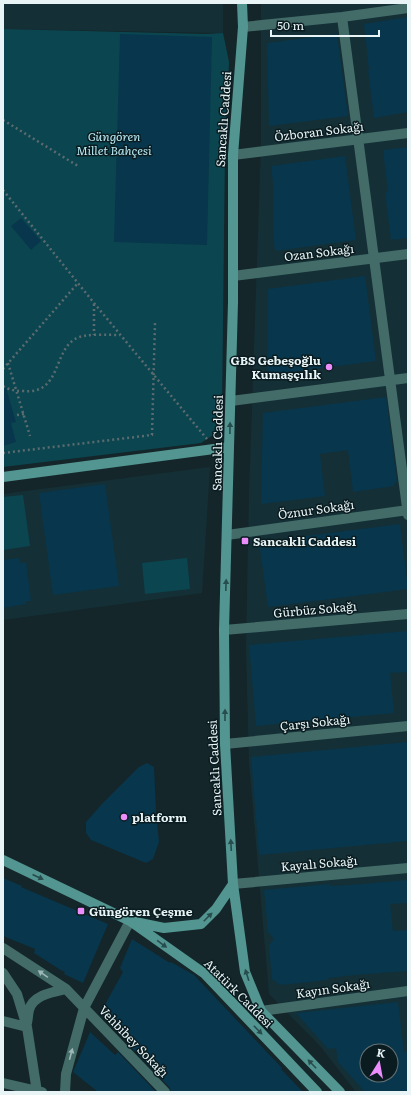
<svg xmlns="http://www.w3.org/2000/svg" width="411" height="1095" viewBox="0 0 411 1095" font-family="Literata,serif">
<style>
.built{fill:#143036;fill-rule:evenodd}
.green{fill:#0b4650}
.building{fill:#08364c;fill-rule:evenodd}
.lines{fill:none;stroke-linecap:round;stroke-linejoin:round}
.path{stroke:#5b6b6f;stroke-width:2.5;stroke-dasharray:2 3;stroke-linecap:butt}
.minor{stroke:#436c69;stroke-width:10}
.secondary{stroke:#529591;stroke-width:10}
.oneway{fill:#274c4d}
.oneway2{fill:#9eb7b7}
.poi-dot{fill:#eb8dfb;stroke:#0a1c20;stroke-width:1.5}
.labels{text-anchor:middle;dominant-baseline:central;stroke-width:3;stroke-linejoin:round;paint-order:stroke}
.street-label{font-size:12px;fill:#e8f4f6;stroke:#0a1c20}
.park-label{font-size:12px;font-style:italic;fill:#b9eaf5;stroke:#0a1c20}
.poi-label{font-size:12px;font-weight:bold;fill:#e8f4f6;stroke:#0a1c20;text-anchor:start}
</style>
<rect width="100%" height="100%" fill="#14262a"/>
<!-- built -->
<path class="built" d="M 3,3 L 223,3 L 223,33 L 3,29 Z
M 261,3 L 408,3 L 408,1092 L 356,1092 L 320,1046 L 269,994 L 249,762 L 246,648 L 249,495 L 261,145 ZM 367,1051 L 391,1051 L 391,1075 L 367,1075 Z
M 210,467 L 202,593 L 3,620 L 3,494 Z"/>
<!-- green -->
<path class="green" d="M 3,29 L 206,34 L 223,33 L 229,62 L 225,147 L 222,409 L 213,435 L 201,443 L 3,467 Z
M 23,495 L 30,546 L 3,550 L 3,497 Z
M 187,558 L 190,589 L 145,594 L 142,563 Z"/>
<!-- building -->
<path class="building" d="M 408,17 L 408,112 L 374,118 L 368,71 L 369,70 L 364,24 Z
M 120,34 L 212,37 L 207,245 L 114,242 Z
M 337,34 L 348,116 L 269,126 L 267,43 Z
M 408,147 L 408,238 L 391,240 L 385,193 L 388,192 L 383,150 Z
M 345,156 L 356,240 L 275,251 L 273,232 L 273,183 L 271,166 Z
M 21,218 L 41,241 L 31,250 L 11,226 Z
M 365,276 L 376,361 L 267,375 L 268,289 Z
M 6,388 L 16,422 L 11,423 L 16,442 L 3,446 L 3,389 Z
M 386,397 L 397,482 L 394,483 L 394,486 L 353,492 L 348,450 L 320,454 L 325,496 L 261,504 L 263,413 Z
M 105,484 L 119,586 L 53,595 L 39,493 Z
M 400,524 L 408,589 L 268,607 L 259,542 Z
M 19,558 L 20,563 L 26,562 L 31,601 L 26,601 L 26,604 L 3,608 L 3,560 Z
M 408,631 L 408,672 L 390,673 L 394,713 L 256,726 L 249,645 Z
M 408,742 L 408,841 L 259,855 L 251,757 Z
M 147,763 L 154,767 L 156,812 L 159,842 L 153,859 L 146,863 L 91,840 L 86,833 L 86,822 L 101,805 L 139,767 Z
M 3,878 L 22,886 L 21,887 L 108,924 L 83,983 L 64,974 L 65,972 L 59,969 L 34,953 L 35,949 L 3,936 Z
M 408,880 L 408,903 L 390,904 L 393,931 L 408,930 L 408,971 L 355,975 L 328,978 L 328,980 L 280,985 L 272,979 L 269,945 L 274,939 L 268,932 L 264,890 L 330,884 L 330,886 L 350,885 Z
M 132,939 L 170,963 L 171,962 L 194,975 L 282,1068 L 281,1069 L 303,1092 L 171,1092 L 170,1088 L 127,1043 L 131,1038 L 102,1010 L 123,972 L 120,968 Z
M 398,1002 L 404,1052 L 408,1051 L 408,1092 L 365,1092 L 338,1062 L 336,1048 L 328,1049 L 296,1013 ZM 391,1046 L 391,1075 L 367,1075 L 367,1049 Z
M 90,1032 L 115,1055 L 118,1052 L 156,1092 L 98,1092 L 73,1072 Z"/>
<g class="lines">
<!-- path -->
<path class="path" d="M 3,120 L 78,166
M 3,190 L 94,303 L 207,439
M 94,304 L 94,335
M 8,363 L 30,436
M 3,369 L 78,283
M 3,386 C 10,390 15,391 23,391 C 61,395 53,352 75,339 C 85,333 108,335 120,335
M 17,415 L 24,414
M 3,453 L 152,435 L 155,323"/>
<!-- minor -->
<path class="minor" d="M 342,17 L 408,515
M 243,27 L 342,17 L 408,8
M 233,155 L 408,133
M 233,276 L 408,254
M 231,401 L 408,378
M 227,535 L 408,510
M 224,630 L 408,614
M 225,744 L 408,726
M 233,884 L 408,868
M 3,948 L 66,989 L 165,1092
M 3,973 L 17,994 L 27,1027 L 37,1092
M 261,1011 L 408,991
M 3,1021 L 27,1027
M 27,1023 C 28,1019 28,1014 29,1010 C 33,995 53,992 66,989
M 3,1083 L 42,1092
M 65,1092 L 66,1074 L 84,1008 L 130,921"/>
<!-- secondary -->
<path class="secondary" d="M 242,3 L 243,27 L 233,155 L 233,302 L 224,630 L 225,744 L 233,884 L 245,972 L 261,1011 L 340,1092
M 3,477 L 229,447
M 3,860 L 130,921 L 205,974 L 317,1092
M 135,922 L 164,928 L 201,924 L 216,909 L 233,884"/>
</g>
<!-- one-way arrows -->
<defs><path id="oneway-solid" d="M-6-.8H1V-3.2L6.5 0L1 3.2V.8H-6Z"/></defs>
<g class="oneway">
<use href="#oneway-solid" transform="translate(230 428) rotate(-89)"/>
<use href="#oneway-solid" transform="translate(226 585) rotate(-88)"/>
<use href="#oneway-solid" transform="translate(225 715) rotate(-90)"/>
<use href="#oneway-solid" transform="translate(231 845) rotate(-93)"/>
<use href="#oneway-solid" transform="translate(38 877) rotate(25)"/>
<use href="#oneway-solid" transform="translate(208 917) rotate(-45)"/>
<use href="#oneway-solid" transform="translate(162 944) rotate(36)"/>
<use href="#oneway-solid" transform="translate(247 975) rotate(-108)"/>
<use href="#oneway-solid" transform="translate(258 1030) rotate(46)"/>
<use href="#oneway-solid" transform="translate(312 1064) rotate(-134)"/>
</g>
<g class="oneway2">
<use href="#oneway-solid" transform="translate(43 974) rotate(-145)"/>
<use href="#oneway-solid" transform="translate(71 1054) rotate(-75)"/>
</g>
<!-- markers -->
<g class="poi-dot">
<circle cx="329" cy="367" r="4"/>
<rect x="241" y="537" width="8" height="8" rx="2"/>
<circle cx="124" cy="817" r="4"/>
<rect x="77" y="907" width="8" height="8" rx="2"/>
</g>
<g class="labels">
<!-- street labels -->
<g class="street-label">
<text transform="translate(223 119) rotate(-86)">Sancaklı Caddesi</text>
<text transform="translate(319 131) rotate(-7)">Özboran Sokağı</text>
<text transform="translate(319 252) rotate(-7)">Ozan Sokağı</text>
<text transform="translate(217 443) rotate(-89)">Sancaklı Caddesi</text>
<text transform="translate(316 509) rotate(-8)">Öznur Sokağı</text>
<text transform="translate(315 609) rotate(-5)">Gürbüz Sokağı</text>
<text transform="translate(315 722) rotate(-6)">Çarşı Sokağı</text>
<text transform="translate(214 768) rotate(-93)">Sancaklı Caddesi</text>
<text transform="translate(319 863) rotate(-5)">Kayalı Sokağı</text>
<text transform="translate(333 988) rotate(-8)">Kayın Sokağı</text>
<text transform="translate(239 993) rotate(45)">Atatürk Caddesi</text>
<text transform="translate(134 1041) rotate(46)">Vehbibey Sokağı</text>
</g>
<!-- park labels -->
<g class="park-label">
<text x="114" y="136">Güngören<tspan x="114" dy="14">Millet Bahçesi</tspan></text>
</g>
<!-- poi labels -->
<g class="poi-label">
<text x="321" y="360" text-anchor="end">GBS Gebeşoğlu<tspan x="321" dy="14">Kumaşçılık</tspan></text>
<text x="253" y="541">Sancakli Caddesi</text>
<text x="132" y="817">platform</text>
<text x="89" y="911">Güngören Çeşme</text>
</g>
</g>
<!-- border -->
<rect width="411" height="1095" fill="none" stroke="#e8f4f6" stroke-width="8"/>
<!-- north arrow -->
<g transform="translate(379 1063) rotate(11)"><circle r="19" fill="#0a1c20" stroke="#637276"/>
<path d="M0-3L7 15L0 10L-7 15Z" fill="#eb8dfb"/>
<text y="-6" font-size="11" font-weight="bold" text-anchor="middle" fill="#e8f4f6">K</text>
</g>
<!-- scale -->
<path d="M271 30v6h108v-6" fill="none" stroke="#e8f4f6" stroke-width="2"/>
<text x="277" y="30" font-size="12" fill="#e8f4f6" stroke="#0a1c20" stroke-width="3" paint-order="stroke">50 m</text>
</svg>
